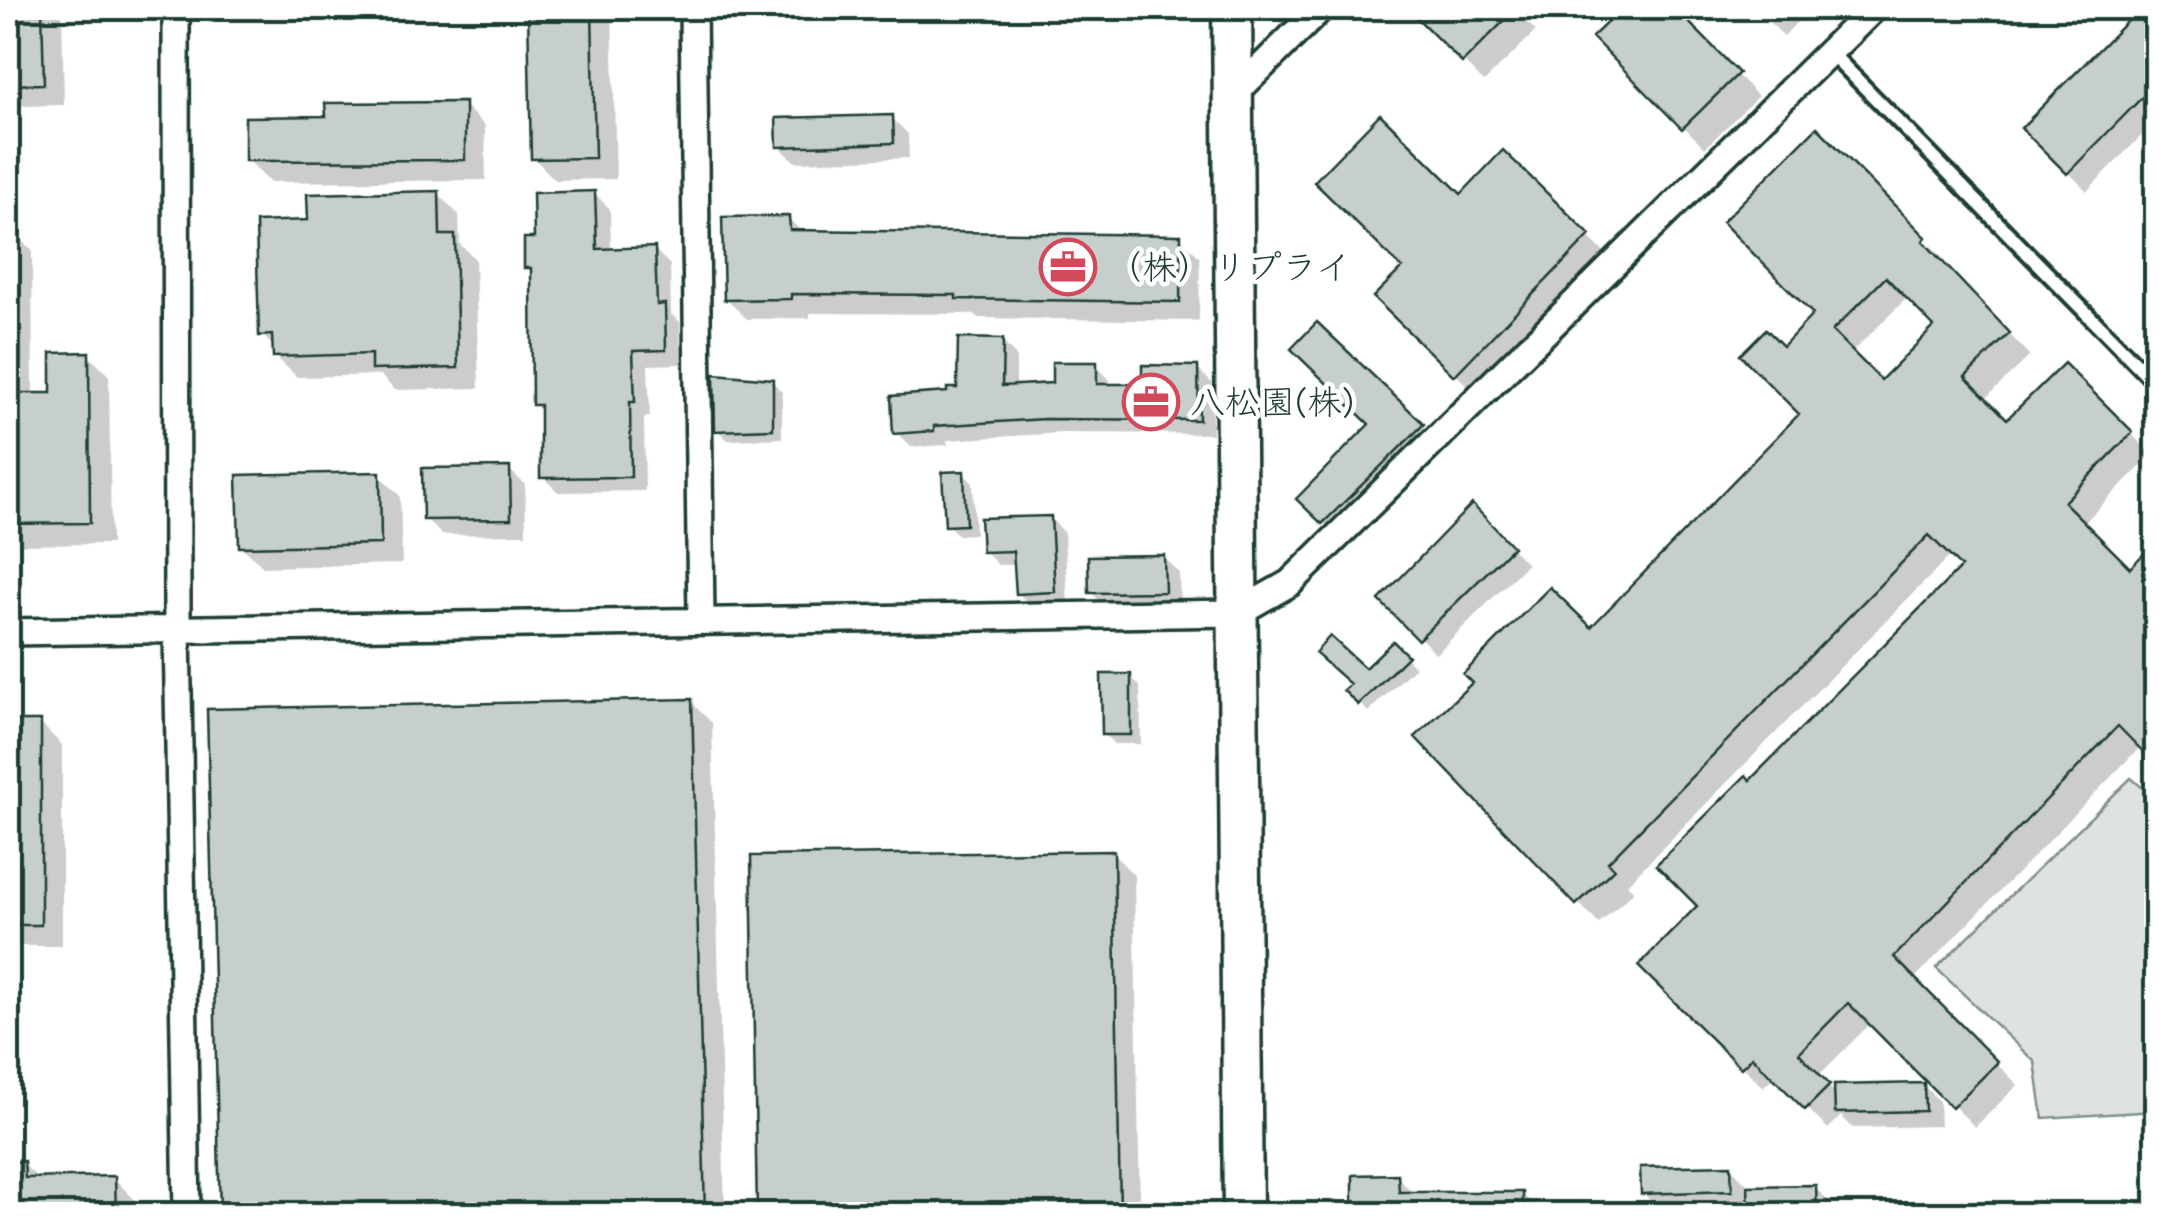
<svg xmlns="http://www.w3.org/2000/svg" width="2164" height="1222" viewBox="0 0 2164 1222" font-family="'Comic Neue','Klee One',sans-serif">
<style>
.green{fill:#dee3e2;stroke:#7e908b;stroke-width:2.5}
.shadow{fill:#0003;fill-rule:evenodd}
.building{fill:#c7cfcc;stroke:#1f3d34;stroke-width:2.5;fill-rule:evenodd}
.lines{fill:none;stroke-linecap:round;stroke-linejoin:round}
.lane-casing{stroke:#1f3d34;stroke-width:20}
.street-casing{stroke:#1f3d34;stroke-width:32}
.secondary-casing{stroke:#1f3d34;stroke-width:45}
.lane{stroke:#fff;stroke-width:12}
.street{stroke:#fff;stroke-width:25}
.secondary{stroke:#fff;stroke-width:38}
.labels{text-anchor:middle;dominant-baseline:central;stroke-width:9;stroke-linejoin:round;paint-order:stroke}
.poi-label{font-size:35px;fill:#1f3d34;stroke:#fff;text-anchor:start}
</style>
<rect width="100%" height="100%" fill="#fff"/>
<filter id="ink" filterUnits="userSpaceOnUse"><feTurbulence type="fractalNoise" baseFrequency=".01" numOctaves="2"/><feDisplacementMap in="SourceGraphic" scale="20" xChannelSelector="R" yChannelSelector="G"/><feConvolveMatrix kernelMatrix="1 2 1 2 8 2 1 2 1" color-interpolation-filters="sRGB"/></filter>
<g filter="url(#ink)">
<!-- green -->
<path class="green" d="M 2131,778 L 2156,799 L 2156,1111 L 2043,1118 L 2035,1062 L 1936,968 Z"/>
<!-- shadow -->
<path class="shadow" d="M 8,8 L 62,8 L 64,105 L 8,106 Z
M 530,8 L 612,8 L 616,179 L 555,180 L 534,158 Z
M 1266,8 L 1308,8 L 1289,32 Z
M 1410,8 L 1512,8 L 1536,31 L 1484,82 Z
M 1626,8 L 1672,8 L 1758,96 L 1705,148 L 1596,37 Z
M 1754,8 L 1810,8 L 1784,36 Z
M 2144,8 L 2156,8 L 2156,121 L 2087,191 L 2024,128 Z
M 464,105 L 485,126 L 486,180 L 269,182 L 248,160 Z
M 892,118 L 908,134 L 909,158 L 795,162 L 779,146 Z
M 1817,131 L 1945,260 L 1942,263 L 2030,356 L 1984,400 L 2007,423 L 2064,366 L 2152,455 L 2083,524 L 2130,571 L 2156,545 L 2156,762 L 2141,746 L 1913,980 L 2018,1085 L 1975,1127 L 1871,1023 L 1818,1076 L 1837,1095 L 1923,1085 L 1939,1101 L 1940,1126 L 1853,1128 L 1841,1116 L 1828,1129 L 1775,1076 L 1763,1087 L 1641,966 L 1700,906 L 1750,783 L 1964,567 L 1952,554 L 1627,884 L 1634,891 L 1599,924 L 1419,737 L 1591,631 L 1802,414 L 1783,350 L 1817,314 ZM 1908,297 L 1937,327 L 1881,383 L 1851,353 Z
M 1503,154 L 1610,258 L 1477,395 L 1377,297 L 1405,268 L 1461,197 Z
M 594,193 L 610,209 L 611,251 L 654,249 L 670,265 L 671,314 L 680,322 L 681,364 L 648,365 L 650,417 L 644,417 L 645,491 L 558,492 L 543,477 L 542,412 L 535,404 L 533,274 L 527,267 L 537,240 Z
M 438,194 L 459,215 L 460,244 L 475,259 L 479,388 L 395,390 L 380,375 L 297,377 L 275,356 L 275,348 L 262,335 L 310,223 Z
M 788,218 L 802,232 L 1180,237 L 1200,258 L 1199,321 L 979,318 L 974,314 L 810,313 L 810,318 L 747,319 L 726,299 Z
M 8,228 L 32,250 L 33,396 L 54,396 L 88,355 L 109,376 L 111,544 L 8,545 Z
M 1317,326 L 1437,440 L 1338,537 L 1300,499 L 1372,424 Z
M 1002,341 L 1016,356 L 1016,387 L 1055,385 L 1096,365 L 1110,380 L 1110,386 L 1145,386 L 1197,368 L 1212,383 L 1212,434 L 1061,433 L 947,440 L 948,445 L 911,447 L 896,432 L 960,390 Z
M 772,381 L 782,392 L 782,438 L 728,440 L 717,430 Z
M 509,469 L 525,485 L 526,534 L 442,535 L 426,519 Z
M 963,473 L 973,483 L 975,534 L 958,535 L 947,524 Z
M 379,475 L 400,496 L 402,564 L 263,567 L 241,546 Z
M 1472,508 L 1527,564 L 1436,654 L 1383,600 Z
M 1050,518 L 1064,532 L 1068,605 L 1032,607 L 1018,593 L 1016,565 L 998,565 L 984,551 Z
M 1163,557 L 1179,573 L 1180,607 L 1107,608 L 1091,592 Z
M 1393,645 L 1415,667 L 1368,712 L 1347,690 Z
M 1130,676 L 1140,686 L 1141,744 L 1114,744 L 1104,734 Z
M 691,702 L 712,723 L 725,1214 L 222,1214 L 210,712 Z
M 8,723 L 40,723 L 62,745 L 62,946 L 8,946 Z
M 1113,854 L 1134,875 L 1140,1214 L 759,1214 L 753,858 Z
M 8,1164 L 23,1164 L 40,1180 L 114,1178 L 135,1200 L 136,1214 L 8,1214 Z
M 1730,1167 L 1746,1183 L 1746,1188 L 1815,1188 L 1837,1209 L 1837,1214 L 1751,1214 L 1751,1206 L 1659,1209 L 1643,1193 Z
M 1355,1177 L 1397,1177 L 1415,1195 L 1522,1194 L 1543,1214 L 1356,1214 Z"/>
<!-- building -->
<path class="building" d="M 8,8 L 42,8 L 44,84 L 8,85 Z
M 528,8 L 592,8 L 595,158 L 531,159 Z
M 1407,8 L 1517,8 L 1462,63 Z
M 1622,8 L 1675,8 L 1739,73 L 1682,129 L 1592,37 Z
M 2140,8 L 2156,8 L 2156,83 L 2067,174 L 2021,128 Z
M 465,102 L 465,160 L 245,161 L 245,117 L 326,116 L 325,103 Z
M 1380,114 L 1461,194 L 1503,150 L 1590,235 L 1454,376 L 1373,297 L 1402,268 L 1314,182 Z
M 893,115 L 894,143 L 777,147 L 776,118 Z
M 1817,127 L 1926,237 L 1923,241 L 2010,333 L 1965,377 L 2007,419 L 2064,363 L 2133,432 L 2064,502 L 2130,568 L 2156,541 L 2156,765 L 2118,726 L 1894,957 L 1998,1062 L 1952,1108 L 1848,1003 L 1799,1053 L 1830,1085 L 1805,1110 L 1752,1057 L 1741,1068 L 1638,966 L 1697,906 L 1656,865 L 1746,775 L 1750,780 L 1961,567 L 1929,535 L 1608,862 L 1614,869 L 1576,905 L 1415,737 L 1472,683 L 1463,674 L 1550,587 L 1591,627 L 1799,414 L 1740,355 L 1766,329 L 1783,346 L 1813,314 L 1722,222 ZM 1886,277 L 1934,327 L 1881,380 L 1832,331 Z
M 439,191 L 440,235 L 455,235 L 458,368 L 371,370 L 371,354 L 273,357 L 272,335 L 259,336 L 256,222 L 308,220 L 307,194 Z
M 595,191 L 597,249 L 655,247 L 657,305 L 665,304 L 666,350 L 633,351 L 635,402 L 630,402 L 631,477 L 540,478 L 540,405 L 532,405 L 531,268 L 524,268 L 524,238 L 534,238 L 533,193 Z
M 789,216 L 790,230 L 1181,235 L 1180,302 L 956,299 L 956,295 L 791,294 L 791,299 L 724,300 L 722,217 Z
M 1317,322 L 1424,424 L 1322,524 L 1296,499 L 1369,424 L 1291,349 Z
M 958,338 L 1003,339 L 1002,386 L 1052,383 L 1052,362 L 1097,362 L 1097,384 L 1142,384 L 1142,365 L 1198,366 L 1199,420 L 1045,419 L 934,426 L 934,431 L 893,434 L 891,396 L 947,392 L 947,388 L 957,388 Z
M 89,352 L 90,523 L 8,524 L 8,393 L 51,393 L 51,353 Z
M 714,374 L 773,379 L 773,429 L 715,431 Z
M 510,467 L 511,519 L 423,520 L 422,468 Z
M 964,471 L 966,525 L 945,526 L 942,472 Z
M 380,472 L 381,544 L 239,547 L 237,475 Z
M 1472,504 L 1513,547 L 1418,640 L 1379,600 Z
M 1051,516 L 1055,592 L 1016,594 L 1013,551 L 982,552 L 980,518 Z
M 1164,555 L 1165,592 L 1089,593 L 1088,556 Z
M 1330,636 L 1365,668 L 1393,641 L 1408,656 L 1358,705 L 1343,690 L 1350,684 L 1315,653 Z
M 1101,674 L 1131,674 L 1131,735 L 1102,735 Z
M 692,699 L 705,1214 L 220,1214 L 207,709 Z
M 8,721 L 41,721 L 41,925 L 8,925 Z
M 1114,851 L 1120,1214 L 757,1214 L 751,856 Z
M 1924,1083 L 1925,1111 L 1835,1113 L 1834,1085 Z
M 24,1161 L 25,1178 L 115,1176 L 116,1214 L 8,1214 L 8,1162 Z
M 1731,1165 L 1732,1191 L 1641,1194 L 1640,1167 Z
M 1398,1174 L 1399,1192 L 1523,1192 L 1523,1214 L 1353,1214 L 1353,1175 Z
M 1816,1185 L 1817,1214 L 1749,1214 L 1748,1186 Z"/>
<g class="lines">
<!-- lane casing -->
<g class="lane-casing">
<path id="lane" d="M 1830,52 L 2156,384"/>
</g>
<!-- street casing -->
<g class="street-casing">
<path id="street" d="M 176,8 L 177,629 L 187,1214
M 693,8 L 701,619
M 1232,96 L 1321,8
M 8,632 L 1237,613 L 1290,583 L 1874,8"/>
</g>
<!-- secondary casing -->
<g class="secondary-casing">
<path id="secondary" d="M 1232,8 L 1243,1214"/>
</g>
<!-- lane -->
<use href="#lane" class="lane"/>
<!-- street -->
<use href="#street" class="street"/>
<!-- secondary -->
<use href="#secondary" class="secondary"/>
</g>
</g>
<!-- icons -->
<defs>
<g id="office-ring" transform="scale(2.875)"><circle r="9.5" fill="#fff" stroke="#d1495b" stroke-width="1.5"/><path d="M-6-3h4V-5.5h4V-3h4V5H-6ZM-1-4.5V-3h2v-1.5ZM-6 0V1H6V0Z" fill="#d1495b"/></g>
</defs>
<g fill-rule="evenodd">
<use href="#office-ring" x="1068" y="267"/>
<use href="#office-ring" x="1151" y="402"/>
</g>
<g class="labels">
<!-- poi labels -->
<g class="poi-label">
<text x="1107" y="267">（株）リプライ</text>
<text x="1190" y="402">八松園(株)</text>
</g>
</g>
<!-- margin -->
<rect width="2164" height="1222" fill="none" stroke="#fff" stroke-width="40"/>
<rect x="20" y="20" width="2124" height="1182" fill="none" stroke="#1f3d34" stroke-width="4" filter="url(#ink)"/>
</svg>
